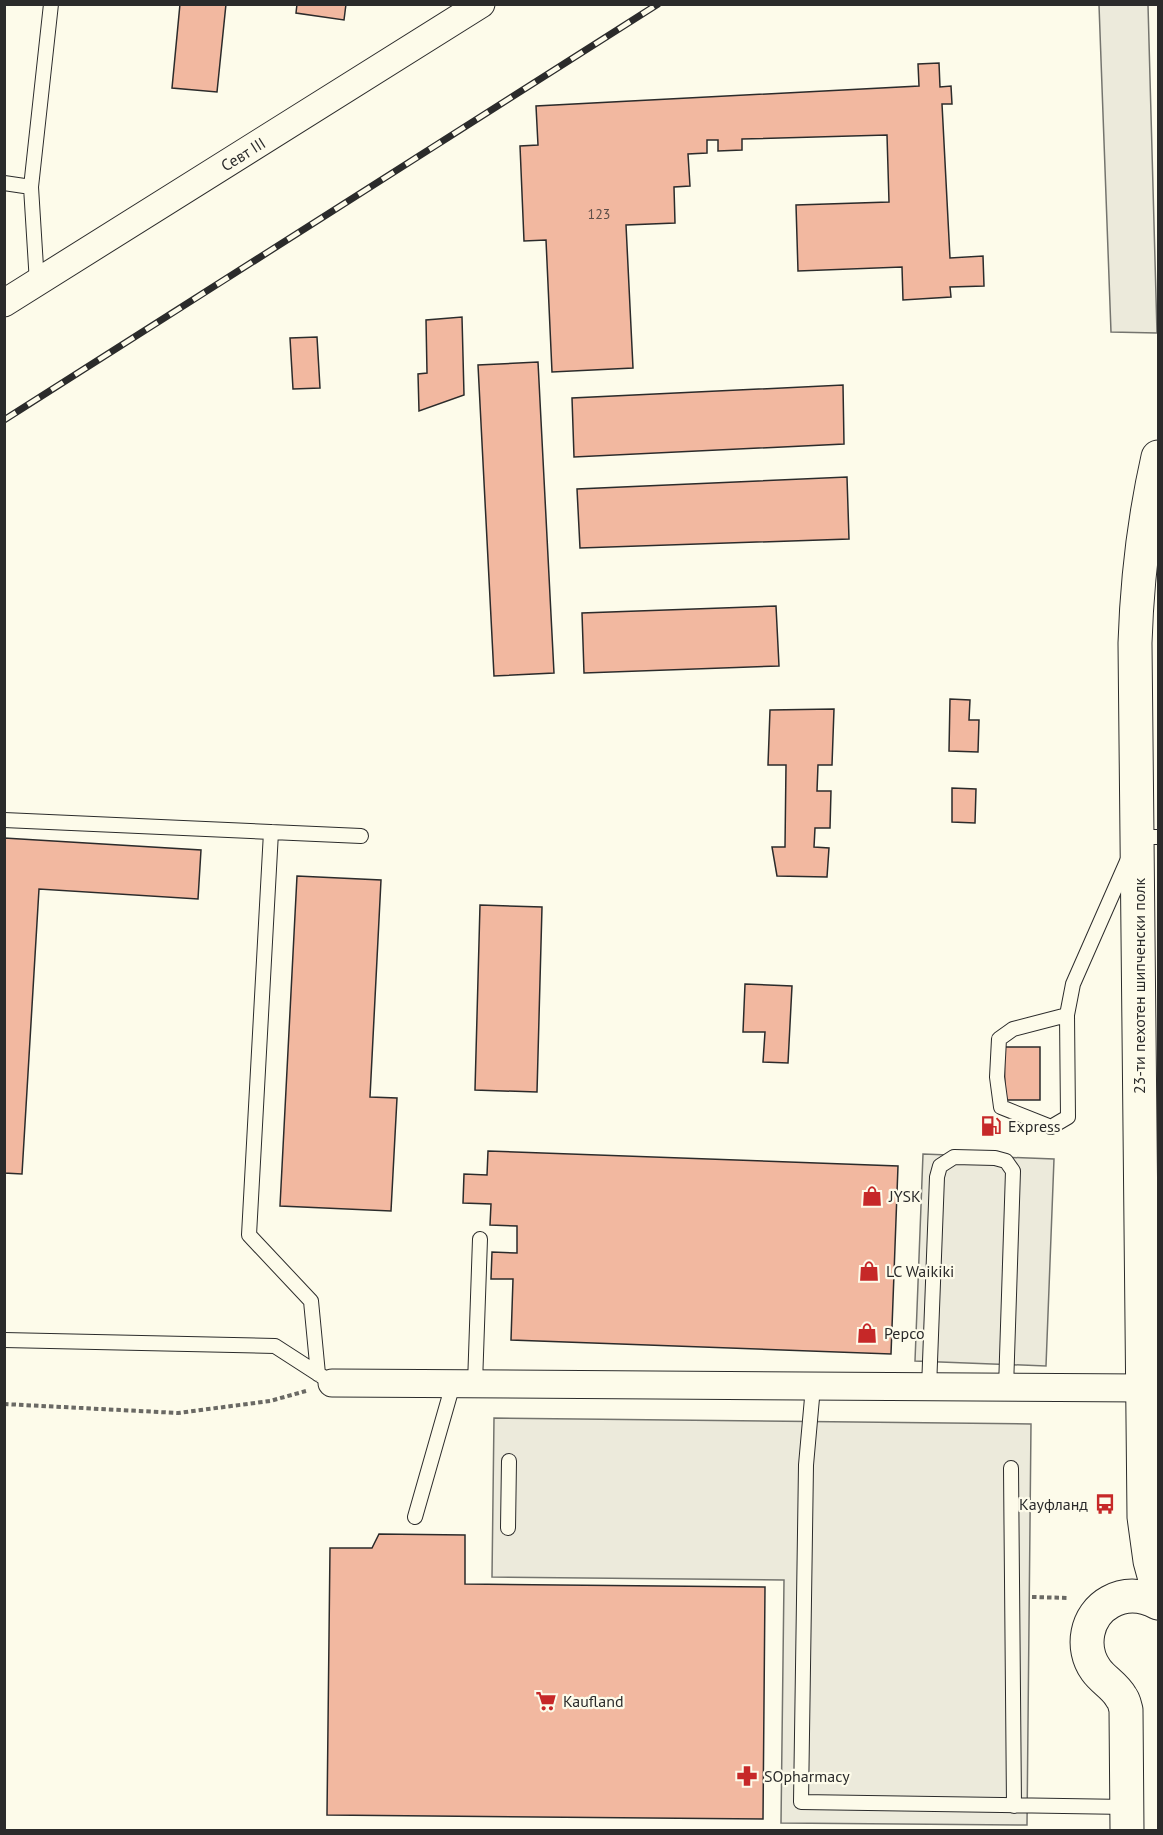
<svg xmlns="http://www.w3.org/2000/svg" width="1163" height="1835" viewBox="0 0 1163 1835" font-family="'PT Sans',sans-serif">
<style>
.parking{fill:#eceadb;stroke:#74746e;stroke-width:1.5}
.building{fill:#f2b8a0;stroke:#2b2b2b;stroke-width:1.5}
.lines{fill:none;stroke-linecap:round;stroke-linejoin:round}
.lane-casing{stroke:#2b2b2b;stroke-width:16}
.street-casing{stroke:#2b2b2b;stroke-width:29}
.primary-casing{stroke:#2b2b2b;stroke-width:35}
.path{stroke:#6a6964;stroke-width:4;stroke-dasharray:4.5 3;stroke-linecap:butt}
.lane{stroke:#fdfbea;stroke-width:14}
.street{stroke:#fdfbea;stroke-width:27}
.primary{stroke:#fdfbea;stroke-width:33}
.rail-casing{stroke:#2b2b2b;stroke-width:7}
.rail{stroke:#fdfbea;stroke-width:4.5;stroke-dasharray:14;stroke-linecap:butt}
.labels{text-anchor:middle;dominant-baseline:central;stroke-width:4.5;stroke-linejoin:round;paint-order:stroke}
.number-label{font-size:14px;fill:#5d4e48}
.street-label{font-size:16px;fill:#2b2b2b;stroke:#fdfbea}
.poi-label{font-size:16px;fill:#2b2b2b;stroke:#fdfbea;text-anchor:start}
</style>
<rect width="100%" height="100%" fill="#fdfbea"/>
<!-- parking -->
<path class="parking" d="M 1099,5 L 1148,5 L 1157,333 L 1111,332 Z
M 923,1154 L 1054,1159 L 1046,1366 L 915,1361 Z
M 494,1418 L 1031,1424 L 1027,1825 L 781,1823 L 784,1580 L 492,1577 Z"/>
<!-- building -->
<path class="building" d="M 180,4 L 226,4 L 217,92 L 172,88 Z
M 297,4 L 346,4 L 344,20 L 296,13 Z
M 939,63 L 940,87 L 951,86 L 952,104 L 942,104 L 950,258 L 983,256 L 984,286 L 950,287 L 951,297 L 903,300 L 902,267 L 798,271 L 796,205 L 889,202 L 887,135 L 742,139 L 742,150 L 718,151 L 718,140 L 707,140 L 707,153 L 688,154 L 690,186 L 674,187 L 675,223 L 626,225 L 633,368 L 552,372 L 546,240 L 524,241 L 520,146 L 538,145 L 536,106 L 919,86 L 918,64 Z
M 462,317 L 464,395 L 419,411 L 418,374 L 427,373 L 426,320 Z
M 317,337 L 320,388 L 293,389 L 290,338 Z
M 538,362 L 554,673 L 494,676 L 478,365 Z
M 843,385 L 844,444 L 574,457 L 572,398 Z
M 847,477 L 849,539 L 580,548 L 577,489 Z
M 776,606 L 779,666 L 584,673 L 582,613 Z
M 950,699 L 970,700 L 969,720 L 979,720 L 978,752 L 949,751 Z
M 834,709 L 832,765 L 818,765 L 817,791 L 831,791 L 830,828 L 815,828 L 814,847 L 829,848 L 827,877 L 777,876 L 772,847 L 785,847 L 786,765 L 768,765 L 770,710 Z
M 952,788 L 976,789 L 975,823 L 952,822 Z
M 4,838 L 201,850 L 198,899 L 39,889 L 22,1174 L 4,1173 Z
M 297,876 L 381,880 L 370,1097 L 397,1098 L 391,1211 L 280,1206 Z
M 480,905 L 542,907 L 537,1092 L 475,1090 Z
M 745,984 L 792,986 L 788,1063 L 763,1062 L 765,1032 L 743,1032 Z
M 1004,1047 L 1040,1047 L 1040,1100 L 1005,1100 Z
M 488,1151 L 898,1166 L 891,1354 L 511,1340 L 513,1279 L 491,1279 L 492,1252 L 517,1253 L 517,1226 L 490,1225 L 491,1204 L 463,1203 L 464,1174 L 487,1175 Z
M 379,1534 L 465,1535 L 465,1584 L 765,1587 L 763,1819 L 327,1815 L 330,1548 L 372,1548 Z"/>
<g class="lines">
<!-- lane casing -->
<g class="lane-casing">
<path id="lane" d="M 4,183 L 31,187
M 37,283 L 31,187 L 51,4
M 4,820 L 361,836
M 271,832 L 249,1235 L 311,1301 L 318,1374
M 1137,839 L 1138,837 L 1158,837
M 1067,1015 L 1013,1029 L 999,1039 L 997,1077 L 1001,1107 L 1051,1127 L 1068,1117 L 1067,1015 L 1073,984 L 1128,859
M 4,1340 L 275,1346 L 323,1377
M 475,1384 L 480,1239
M 813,1387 L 806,1465 L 801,1802 L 1127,1807
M 929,1388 L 937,1177 L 940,1166 L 954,1157 L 995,1158 L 1006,1161 L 1013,1171 L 1006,1388
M 1011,1468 L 1014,1806
M 415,1517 L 453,1384
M 508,1528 L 509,1461"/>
</g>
<!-- street casing -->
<g class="street-casing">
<path id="street" d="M 4,303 L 481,4
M 332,1383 L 1143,1388"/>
</g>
<!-- primary casing -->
<g class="primary-casing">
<path id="primary" d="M 1158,457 C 1144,519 1137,580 1135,643 L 1144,1517 L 1150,1561 L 1158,1590
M 1127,1830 L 1126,1710 C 1125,1706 1124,1700 1121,1697 C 1115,1686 1103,1680 1096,1670 C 1080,1648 1086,1615 1110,1602 C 1126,1593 1143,1595 1158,1603"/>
</g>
<!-- path -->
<path class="path" d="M 4,1404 L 178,1413 L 270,1401 L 306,1391
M 1032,1597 L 1069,1598"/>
<!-- lane -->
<use href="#lane" class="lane"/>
<!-- street -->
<use href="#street" class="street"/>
<!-- primary -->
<use href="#primary" class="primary"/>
<!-- rail casing -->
<g class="rail-casing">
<path id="rail" d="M 4,420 L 658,4"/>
</g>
<!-- rail -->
<use href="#rail" class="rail"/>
</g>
<!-- icons -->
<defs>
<g id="fuel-bare" transform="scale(1.62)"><path d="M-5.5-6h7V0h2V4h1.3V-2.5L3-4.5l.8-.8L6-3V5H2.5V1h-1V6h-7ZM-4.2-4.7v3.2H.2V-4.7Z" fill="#c62828" stroke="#fdfbea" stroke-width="2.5" paint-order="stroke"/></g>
<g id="shop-bare" transform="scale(1.62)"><path d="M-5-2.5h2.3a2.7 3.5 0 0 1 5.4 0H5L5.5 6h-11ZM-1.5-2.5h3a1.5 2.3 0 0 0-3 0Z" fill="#c62828" stroke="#fdfbea" stroke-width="2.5" paint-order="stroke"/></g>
<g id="bus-bare" transform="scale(1.62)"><path d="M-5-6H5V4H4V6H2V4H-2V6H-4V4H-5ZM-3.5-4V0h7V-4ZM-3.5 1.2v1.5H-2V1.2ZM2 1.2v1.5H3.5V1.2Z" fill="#c62828" stroke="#fdfbea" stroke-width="2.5" paint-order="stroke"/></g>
<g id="supermarket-bare" transform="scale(1.62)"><path d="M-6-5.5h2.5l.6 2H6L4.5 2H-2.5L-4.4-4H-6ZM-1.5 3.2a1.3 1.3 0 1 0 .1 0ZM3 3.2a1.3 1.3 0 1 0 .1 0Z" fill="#c62828" stroke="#fdfbea" stroke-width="2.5" paint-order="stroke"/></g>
<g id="pharmacy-bare" transform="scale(1.62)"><path d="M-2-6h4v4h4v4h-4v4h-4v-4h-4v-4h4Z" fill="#c62828" stroke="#fdfbea" stroke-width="2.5" paint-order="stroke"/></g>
</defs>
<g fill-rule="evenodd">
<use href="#fuel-bare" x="991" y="1126"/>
<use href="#shop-bare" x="872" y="1196"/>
<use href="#shop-bare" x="869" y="1271"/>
<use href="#shop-bare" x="867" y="1333"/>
<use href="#bus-bare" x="1105" y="1504"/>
<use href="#supermarket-bare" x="546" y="1701"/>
<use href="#pharmacy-bare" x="747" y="1776"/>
</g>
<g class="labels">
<!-- number labels -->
<g class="number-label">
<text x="599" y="214">123</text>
</g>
<!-- street labels -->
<g class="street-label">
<text transform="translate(243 154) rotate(-32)">Севт III</text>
<text transform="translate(1139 986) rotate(-90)">23-ти пехотен шипченски полк</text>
</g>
<!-- poi labels -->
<g class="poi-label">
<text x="1008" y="1126">Express</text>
<text x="889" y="1196">JYSK</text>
<text x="886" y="1271">LC Waikiki</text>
<text x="884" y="1333">Pepco</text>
<text x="1088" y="1504" text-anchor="end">Кауфланд</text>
<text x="563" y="1701">Kaufland</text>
<text x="764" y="1776">SOpharmacy</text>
</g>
</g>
<!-- border -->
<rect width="1163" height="1835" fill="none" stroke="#2b2b2b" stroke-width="12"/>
</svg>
